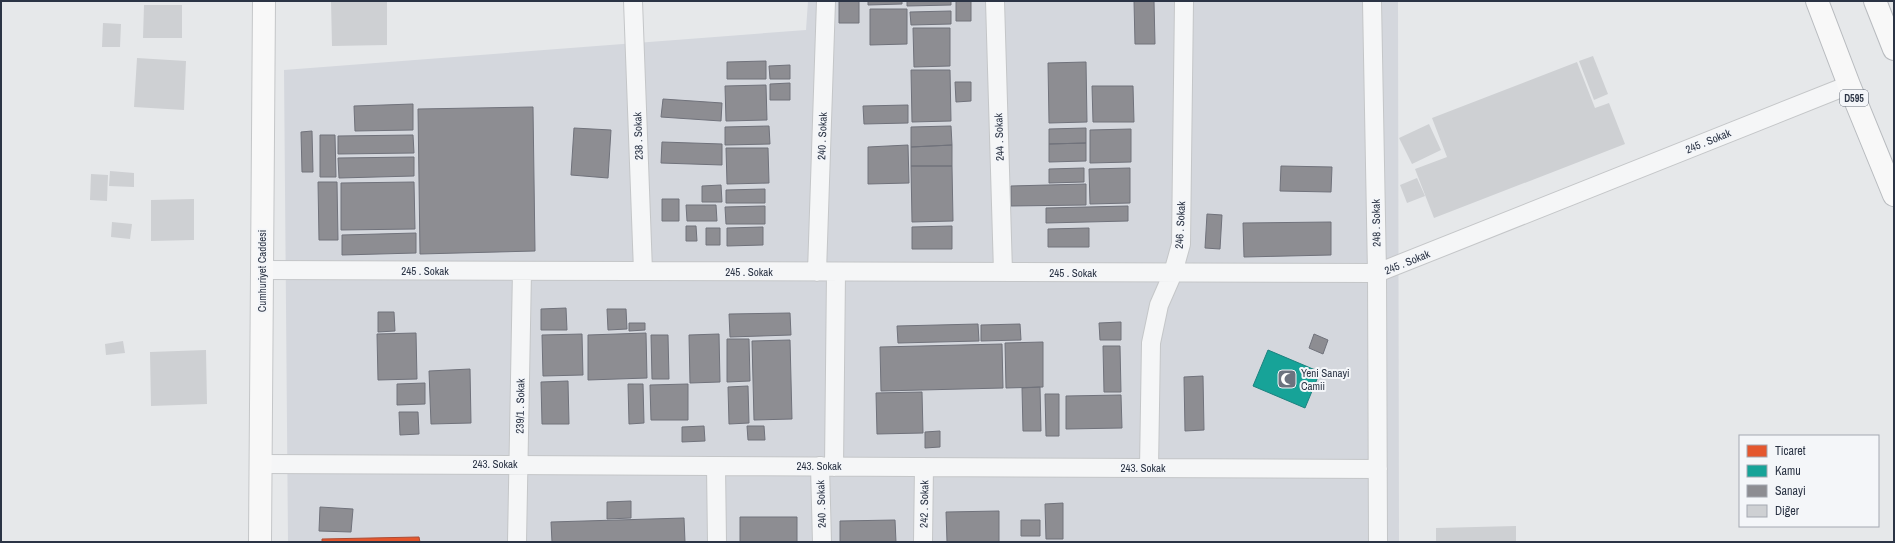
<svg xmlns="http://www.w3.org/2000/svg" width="1895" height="543" viewBox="0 0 1895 543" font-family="'Archivo Narrow',sans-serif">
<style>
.built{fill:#d4d7dd}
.shops{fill:#e4572e;stroke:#ac4c35}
.public{fill:#17a398;stroke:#1d827f}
.industry{fill:#8d8d92;stroke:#70727b}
.building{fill:#ced0d3}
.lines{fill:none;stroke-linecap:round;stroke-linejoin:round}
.minor-casing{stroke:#c4c6c8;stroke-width:20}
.secondary-casing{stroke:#c4c6c8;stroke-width:24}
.trunk-casing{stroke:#b8bbbf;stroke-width:24}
.minor{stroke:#f5f6f7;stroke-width:18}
.secondary{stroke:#f8f8f8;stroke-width:22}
.trunk{stroke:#f8f8f8;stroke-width:22}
.labels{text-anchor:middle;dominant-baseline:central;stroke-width:4;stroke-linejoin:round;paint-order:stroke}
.shield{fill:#f4f6f9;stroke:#676e7b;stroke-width:1}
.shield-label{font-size:10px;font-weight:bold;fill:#2b3445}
.street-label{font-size:11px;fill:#2b3445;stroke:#f4f6f9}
.poi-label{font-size:11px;fill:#2b3445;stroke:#f4f6f9;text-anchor:start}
</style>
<rect width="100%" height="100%" fill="#e6e8ea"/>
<!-- built -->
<path class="built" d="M 808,1 L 1398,1 L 1399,542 L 288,542 L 284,70 L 806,30 Z"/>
<!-- shops -->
<path class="shops" d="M 419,537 L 420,542 L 322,542 L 322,539 Z"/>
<!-- public -->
<path class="public" d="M 1268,350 L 1320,372 L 1305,408 L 1253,386 Z"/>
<!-- industry -->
<path class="industry" d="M 839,1 L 859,1 L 859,23 L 839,23 Z
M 868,1 L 902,1 L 902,4 L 868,5 Z
M 907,1 L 951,1 L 951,5 L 907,6 Z
M 956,1 L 971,1 L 971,21 L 956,21 Z
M 1134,1 L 1154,1 L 1155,44 L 1135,44 Z
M 870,9 L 907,9 L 907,44 L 870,45 Z
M 951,11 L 951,24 L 911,25 L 910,12 Z
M 913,28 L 950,28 L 950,66 L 914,67 Z
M 766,61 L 766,79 L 727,79 L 727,62 Z
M 1086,62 L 1087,122 L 1049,123 L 1048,63 Z
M 790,65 L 790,79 L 770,79 L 769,66 Z
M 911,70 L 950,70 L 951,121 L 912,122 Z
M 955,82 L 971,82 L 971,101 L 956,102 Z
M 790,83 L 790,100 L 770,100 L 770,84 Z
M 766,85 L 767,120 L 726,121 L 725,86 Z
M 1092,86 L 1133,86 L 1134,122 L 1093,122 Z
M 663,99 L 722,103 L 721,121 L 661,117 Z
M 413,104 L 413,130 L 355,131 L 354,106 Z
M 908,105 L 908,123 L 864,124 L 863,106 Z
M 533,107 L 535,251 L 420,254 L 418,109 Z
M 769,126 L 770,144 L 725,145 L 725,127 Z
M 951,126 L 952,145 L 911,147 L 911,127 Z
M 574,128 L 611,130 L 608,178 L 571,175 Z
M 1086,128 L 1086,143 L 1049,144 L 1049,129 Z
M 1131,129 L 1131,162 L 1090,163 L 1090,130 Z
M 312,131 L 313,172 L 302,172 L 301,132 Z
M 320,135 L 335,135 L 336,177 L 320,177 Z
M 413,135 L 414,153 L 338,154 L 338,136 Z
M 662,142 L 722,144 L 722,165 L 661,163 Z
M 1086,143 L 1086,161 L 1049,162 L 1049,144 Z
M 908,145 L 909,183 L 868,184 L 868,147 Z
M 952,145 L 952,166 L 911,166 L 911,147 Z
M 726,148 L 768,148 L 769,183 L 727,184 Z
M 414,157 L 414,176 L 339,178 L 338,158 Z
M 911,166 L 952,166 L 953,221 L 912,222 Z
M 1281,166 L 1332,167 L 1331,192 L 1280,191 Z
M 1084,168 L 1084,182 L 1049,183 L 1049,169 Z
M 1130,168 L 1130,203 L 1090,204 L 1089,169 Z
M 318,182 L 337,182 L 338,240 L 319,240 Z
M 414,182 L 415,229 L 341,230 L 341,183 Z
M 1086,184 L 1086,205 L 1011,206 L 1011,186 Z
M 721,185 L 722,202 L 702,202 L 702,186 Z
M 765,189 L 765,203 L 726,203 L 726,190 Z
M 662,199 L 679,199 L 679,221 L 662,221 Z
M 686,205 L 716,205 L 717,221 L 687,221 Z
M 765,206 L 765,224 L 726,224 L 725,207 Z
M 1128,206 L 1128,221 L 1046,223 L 1046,208 Z
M 1207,214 L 1222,215 L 1220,249 L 1205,248 Z
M 1331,222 L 1331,255 L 1244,257 L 1243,223 Z
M 686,226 L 696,226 L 697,241 L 686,241 Z
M 952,226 L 952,249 L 912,249 L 912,227 Z
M 763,227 L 763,245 L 727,246 L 727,228 Z
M 706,228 L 720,228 L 720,245 L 706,245 Z
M 1089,228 L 1089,247 L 1048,247 L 1048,229 Z
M 416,233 L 416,253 L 342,255 L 342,235 Z
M 566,308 L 567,330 L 541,330 L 541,309 Z
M 607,309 L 626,309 L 627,329 L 608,330 Z
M 378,312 L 394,312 L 395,331 L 378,332 Z
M 790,313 L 791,335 L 730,337 L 729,314 Z
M 1121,322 L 1121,340 L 1100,340 L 1099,323 Z
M 629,323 L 645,323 L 645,330 L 629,331 Z
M 978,324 L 979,341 L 898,343 L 897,326 Z
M 1020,324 L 1021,340 L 981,341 L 981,325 Z
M 416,333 L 417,379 L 378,380 L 377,334 Z
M 646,333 L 647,378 L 588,380 L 588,335 Z
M 582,334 L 583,375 L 543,376 L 542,335 Z
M 719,334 L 720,382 L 690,383 L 689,335 Z
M 1314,334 L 1328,340 L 1323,354 L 1309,348 Z
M 651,335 L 668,335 L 669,379 L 652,379 Z
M 727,339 L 749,339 L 750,381 L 727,382 Z
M 790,340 L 792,419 L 754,420 L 752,341 Z
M 1043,342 L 1043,387 L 1006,388 L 1005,343 Z
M 1002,344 L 1003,388 L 881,391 L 880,347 Z
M 1103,346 L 1120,346 L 1121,392 L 1104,392 Z
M 470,369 L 471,423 L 431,424 L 429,371 Z
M 1203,376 L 1204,430 L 1185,431 L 1184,377 Z
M 568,381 L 569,424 L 542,424 L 541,382 Z
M 425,383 L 425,404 L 397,405 L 397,384 Z
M 628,384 L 643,384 L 644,423 L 629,424 Z
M 688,384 L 688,420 L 651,420 L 650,385 Z
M 748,386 L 749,423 L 729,424 L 728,387 Z
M 1040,387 L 1041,431 L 1023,431 L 1022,388 Z
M 922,392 L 923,433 L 877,434 L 876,393 Z
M 1045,394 L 1059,394 L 1059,436 L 1046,436 Z
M 1121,395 L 1122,428 L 1066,429 L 1066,396 Z
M 399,412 L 418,412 L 419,434 L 400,435 Z
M 704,426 L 705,441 L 682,442 L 682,427 Z
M 747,426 L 764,426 L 765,440 L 748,440 Z
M 940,431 L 940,447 L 925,448 L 925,432 Z
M 631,501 L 631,518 L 607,519 L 607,502 Z
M 1063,503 L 1063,539 L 1046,539 L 1045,504 Z
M 320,507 L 353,509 L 351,532 L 319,531 Z
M 999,511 L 999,542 L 947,542 L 946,512 Z
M 740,517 L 797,517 L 797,542 L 740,542 Z
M 684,518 L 685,542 L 552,542 L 551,522 Z
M 895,520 L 896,542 L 840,542 L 840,521 Z
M 1021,520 L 1040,520 L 1040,536 L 1021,536 Z"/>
<!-- building -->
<path class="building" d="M 331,1 L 387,1 L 387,45 L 332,46 Z
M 144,5 L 182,5 L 182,38 L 143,38 Z
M 103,23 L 121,24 L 120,47 L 102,47 Z
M 1593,56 L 1608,94 L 1594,100 L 1579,61 Z
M 137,58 L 186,61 L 184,110 L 134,107 Z
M 1577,62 L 1595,108 L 1609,103 L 1625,144 L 1434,218 L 1415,169 L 1447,157 L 1432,118 Z
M 1429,124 L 1441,150 L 1412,164 L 1399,138 Z
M 110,171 L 134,173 L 134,187 L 109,186 Z
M 91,174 L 108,175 L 107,201 L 90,200 Z
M 1417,178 L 1425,196 L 1407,203 L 1400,185 Z
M 194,199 L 194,240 L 151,241 L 151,200 Z
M 112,222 L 132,224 L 130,239 L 111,237 Z
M 123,341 L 125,353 L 106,355 L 105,344 Z
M 206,350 L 207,404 L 151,406 L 150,352 Z
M 1516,526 L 1516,542 L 1436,542 L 1436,528 Z"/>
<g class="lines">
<!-- minor casing -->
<g class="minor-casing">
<path id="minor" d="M 633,1 L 643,271
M 995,1 L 1003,272
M 1372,1 L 1377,273 L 1378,542
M 262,270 L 1377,273 L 1849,85
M 817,272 L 826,1
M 260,464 L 1378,469
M 716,466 L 717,542
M 820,466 L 822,542
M 834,467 L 836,272
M 1149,468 L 1151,343 L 1159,305 L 1173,273 L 1181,244 L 1184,1
M 517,542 L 522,271
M 923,542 L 924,467"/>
</g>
<!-- secondary casing -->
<g class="secondary-casing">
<path id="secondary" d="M 260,542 L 264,1"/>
</g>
<!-- trunk casing -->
<g class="trunk-casing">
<path id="trunk" d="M 1817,1 L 1849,85 L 1894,195
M 1875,1 L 1894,49"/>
</g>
<!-- minor -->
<use href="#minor" class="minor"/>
<!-- secondary -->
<use href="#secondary" class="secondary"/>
<!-- trunk -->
<use href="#trunk" class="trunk"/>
</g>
<!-- icons -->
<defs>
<g id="mosque-square" transform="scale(1)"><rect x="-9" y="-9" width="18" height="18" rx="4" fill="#6c737f" stroke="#f4f6f9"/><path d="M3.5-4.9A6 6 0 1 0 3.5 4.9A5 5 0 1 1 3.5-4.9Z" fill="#fff"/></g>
</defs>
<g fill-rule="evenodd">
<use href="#mosque-square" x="1287" y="379"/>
</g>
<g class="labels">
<!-- shield labels -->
<rect class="shield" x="1840" y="90" width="28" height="16" rx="3"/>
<g class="shield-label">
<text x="1854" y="98">D595</text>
</g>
<!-- street labels -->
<g class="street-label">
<text transform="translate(638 136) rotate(-92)">238 . Sokak</text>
<text transform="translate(822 136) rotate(-88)">240 . Sokak</text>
<text transform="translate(999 137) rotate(-92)">244 . Sokak</text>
<text transform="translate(1708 141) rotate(-22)">245 . Sokak</text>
<text transform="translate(1376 223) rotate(-91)">248 . Sokak</text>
<text transform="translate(1180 225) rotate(-87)">246 . Sokak</text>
<text transform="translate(1407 262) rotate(-22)">245 . Sokak</text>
<text transform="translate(262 271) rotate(-90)">Cumhuriyet Caddesi</text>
<text x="425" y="271">245 . Sokak</text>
<text x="749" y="272">245 . Sokak</text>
<text x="1073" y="273">245 . Sokak</text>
<text transform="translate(520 406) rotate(-89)">239/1 . Sokak</text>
<text x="495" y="464">243. Sokak</text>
<text x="819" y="466">243. Sokak</text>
<text x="1143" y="468">243. Sokak</text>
<text transform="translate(821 504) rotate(-92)">240 . Sokak</text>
<text transform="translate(924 504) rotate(-89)">242 . Sokak</text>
</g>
<!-- poi labels -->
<g class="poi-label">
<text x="1301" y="373">Yeni Sanayi<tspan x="1301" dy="13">Camii</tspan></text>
</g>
</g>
<!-- border -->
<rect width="1895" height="543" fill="none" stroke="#2b3445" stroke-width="4"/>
<!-- legend -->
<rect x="1739" y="435" width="140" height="92" fill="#f4f6f9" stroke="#a4a8b1"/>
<rect x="1747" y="445" width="20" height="12" fill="#e4572e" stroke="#a4a8b1"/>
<text x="1775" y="455" font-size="12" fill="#2b3445">Ticaret</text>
<rect x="1747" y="465" width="20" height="12" fill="#17a398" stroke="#a4a8b1"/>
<text x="1775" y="475" font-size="12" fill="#2b3445">Kamu</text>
<rect x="1747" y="485" width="20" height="12" fill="#8d8d92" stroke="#a4a8b1"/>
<text x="1775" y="495" font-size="12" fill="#2b3445">Sanayi</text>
<rect x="1747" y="505" width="20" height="12" fill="#ced0d3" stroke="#a4a8b1"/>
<text x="1775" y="515" font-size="12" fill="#2b3445">Diğer</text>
</svg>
